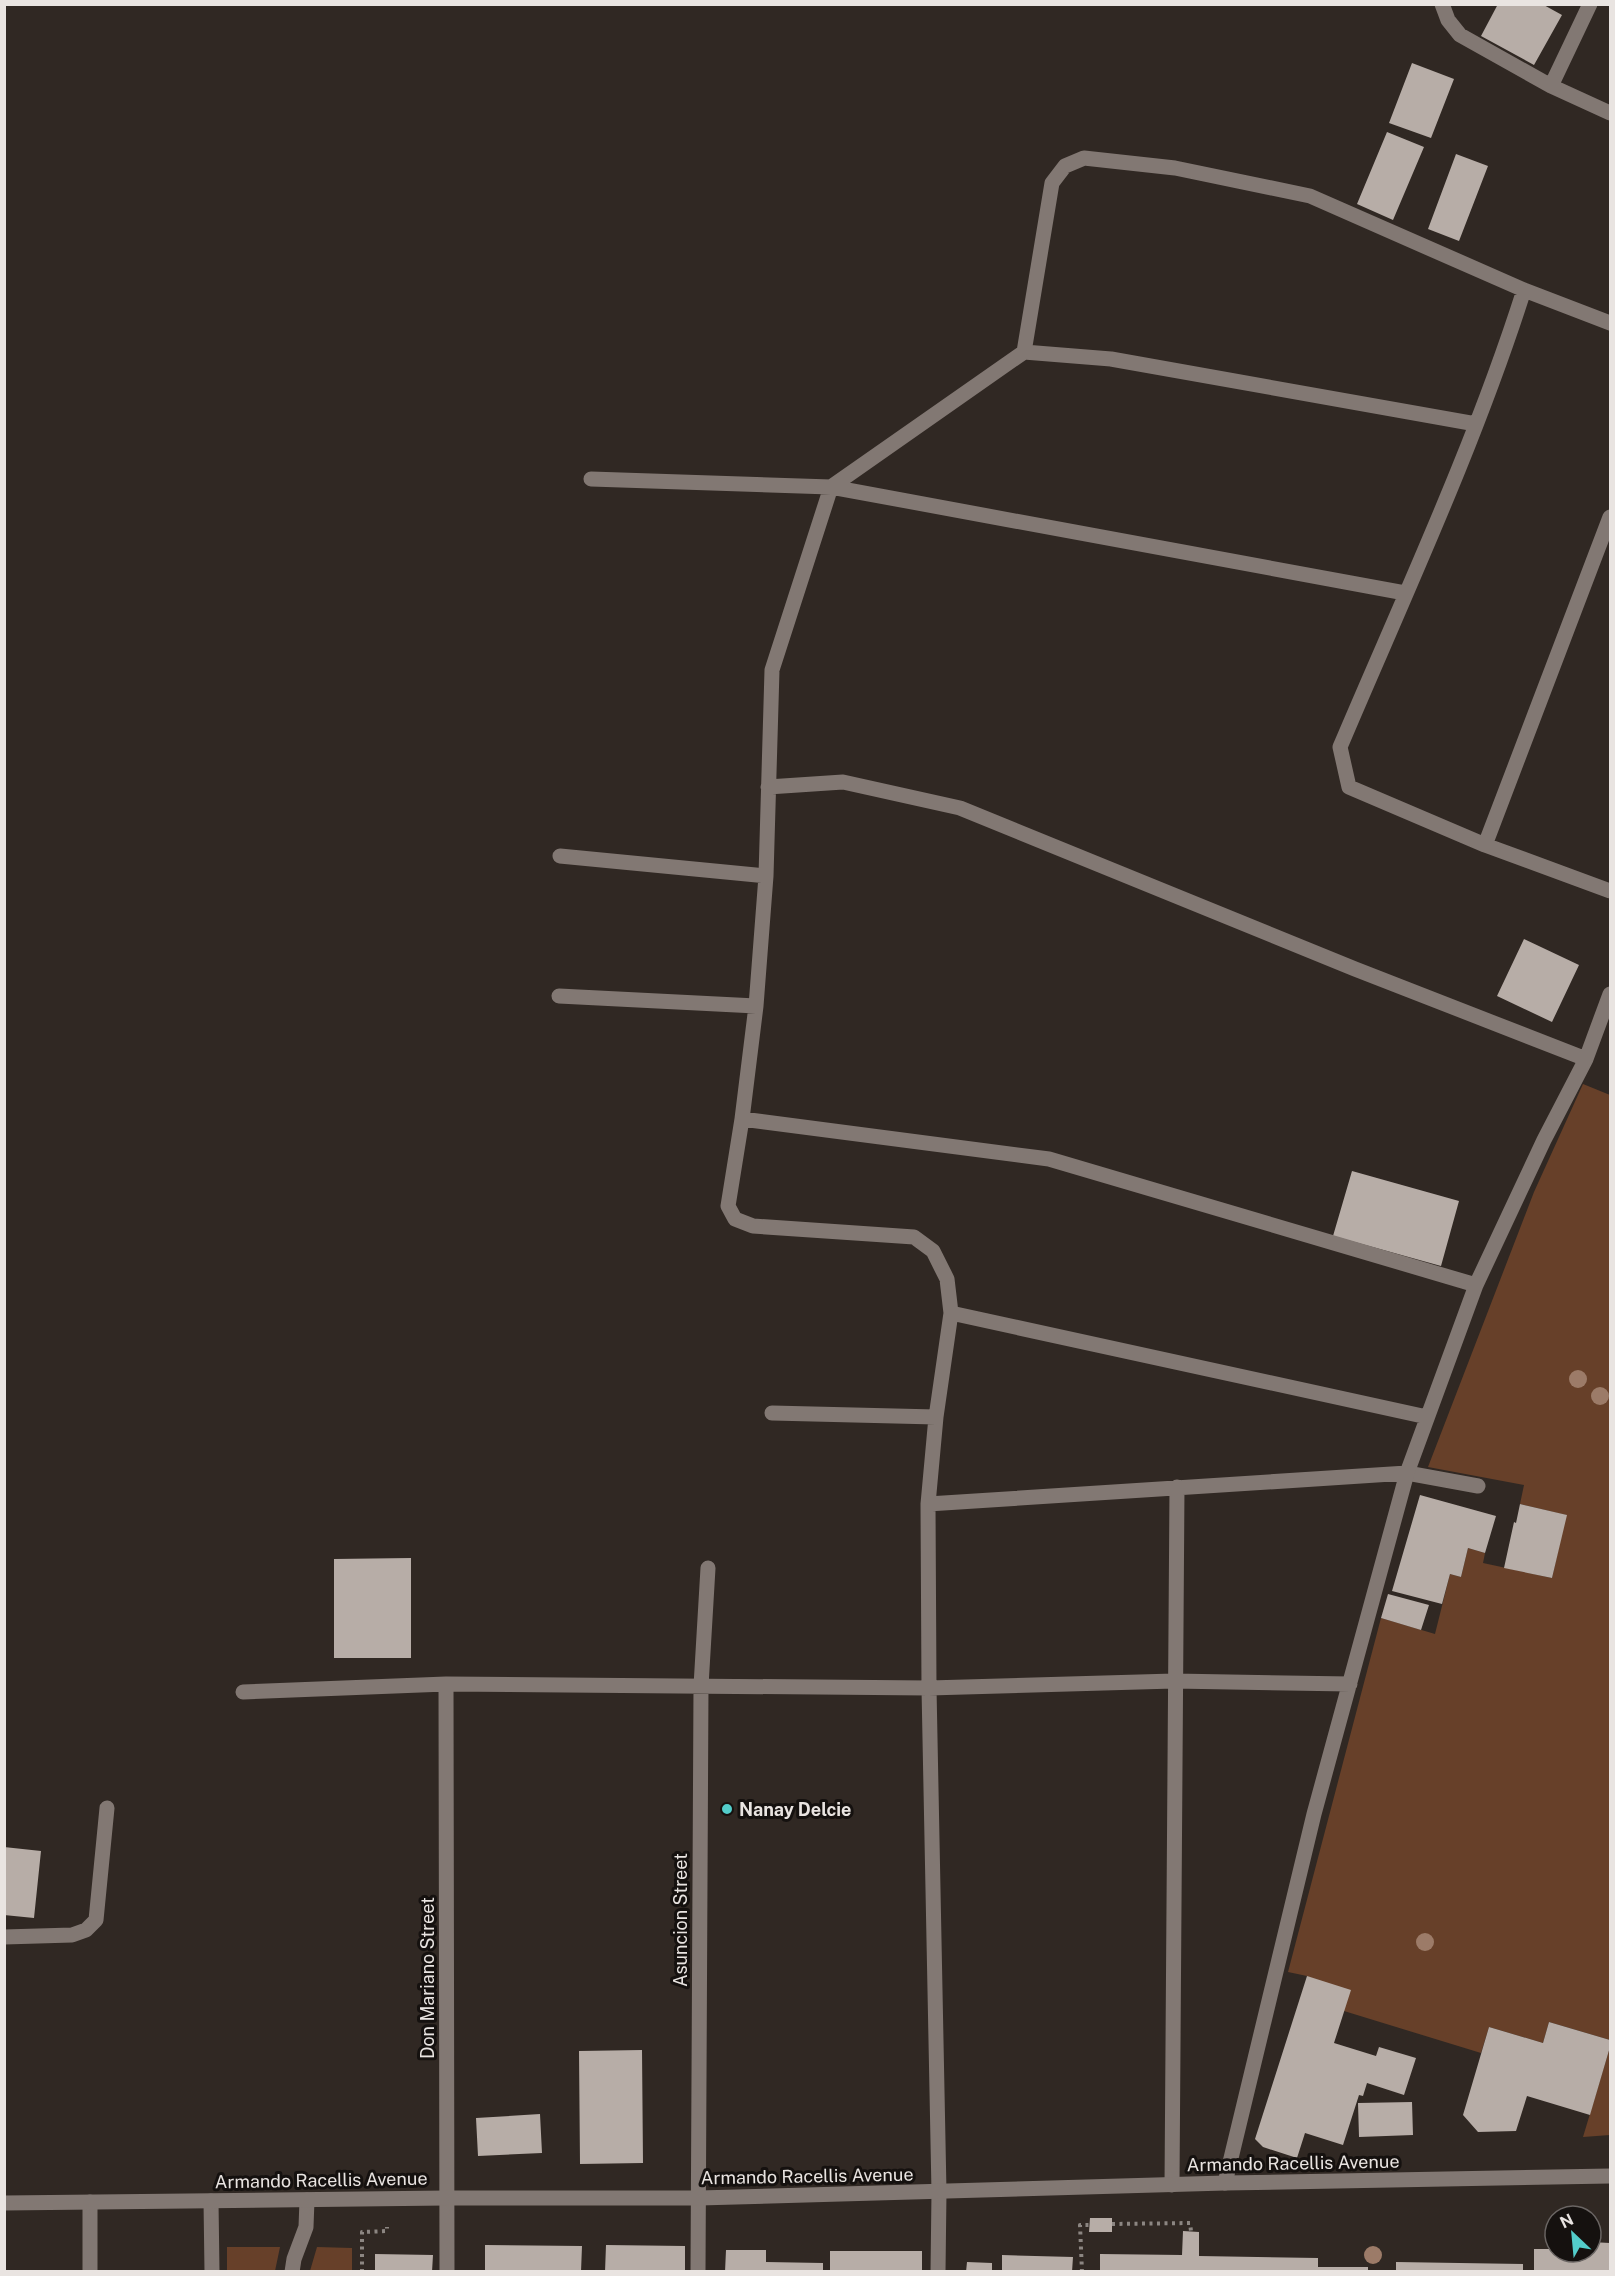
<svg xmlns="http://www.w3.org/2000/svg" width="1615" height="2276" viewBox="0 0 1615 2276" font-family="'Public Sans',sans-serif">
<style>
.green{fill:#674029}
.building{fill:#b7ada7}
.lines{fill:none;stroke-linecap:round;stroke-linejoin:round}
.path{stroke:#8c8682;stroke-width:4;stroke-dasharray:3 4.5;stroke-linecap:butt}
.service{stroke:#827873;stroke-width:15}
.minor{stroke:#827873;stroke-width:15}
.secondary{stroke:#827873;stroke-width:15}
.tree{fill:#9c7b68}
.poi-dot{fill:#53cdca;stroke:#15110f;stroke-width:2}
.labels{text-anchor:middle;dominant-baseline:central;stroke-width:6;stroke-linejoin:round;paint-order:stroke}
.poi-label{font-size:18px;font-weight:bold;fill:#e9e4e1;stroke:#15110f;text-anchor:start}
.street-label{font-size:18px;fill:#e9e4e1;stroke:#15110f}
</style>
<rect width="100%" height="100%" fill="#302823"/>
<!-- green -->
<path class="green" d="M 1583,1084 L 1610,1095 L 1610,2040 L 1549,2022 L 1543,2043 L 1489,2027 L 1481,2053 L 1344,2011 L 1307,1976 L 1288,1972 L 1381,1618 L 1435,1634 L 1450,1574 L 1461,1577 L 1468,1548 L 1485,1553 L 1483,1563 L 1552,1578 L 1566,1515 L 1520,1504 L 1524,1485 L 1428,1467 L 1534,1192 Z
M 1610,2047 L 1610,2135 L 1583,2137 Z
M 227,2247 L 280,2247 L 275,2271 L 227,2271 Z
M 317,2247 L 352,2248 L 352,2271 L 310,2271 Z"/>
<!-- building -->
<path class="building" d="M 1498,4 L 1542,4 L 1562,15 L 1534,65 L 1481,36 Z
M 1412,63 L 1454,79 L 1431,138 L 1389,123 Z
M 1387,132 L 1424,147 L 1393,220 L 1357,204 Z
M 1456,154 L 1488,166 L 1459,241 L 1428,229 Z
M 1524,939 L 1579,965 L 1552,1022 L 1497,996 Z
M 1352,1171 L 1459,1201 L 1441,1266 L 1333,1236 Z
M 1420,1495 L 1496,1516 L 1485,1553 L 1468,1548 L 1461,1577 L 1450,1574 L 1442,1604 L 1392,1591 Z
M 1520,1504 L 1567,1515 L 1552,1578 L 1504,1568 L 1514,1522 L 1516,1523 Z
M 411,1558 L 411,1658 L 334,1658 L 334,1559 Z
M 1388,1594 L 1429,1605 L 1421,1630 L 1381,1618 Z
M 4,1847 L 41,1851 L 34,1918 L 4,1915 Z
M 1307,1976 L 1351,1990 L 1334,2043 L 1376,2056 L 1379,2047 L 1416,2058 L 1404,2095 L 1367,2083 L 1363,2096 L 1359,2095 L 1343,2145 L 1305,2133 L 1297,2158 L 1263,2147 L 1255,2139 Z
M 1549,2022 L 1610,2040 L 1610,2047 L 1590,2115 L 1527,2096 L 1516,2131 L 1478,2132 L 1463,2115 L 1489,2027 L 1543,2043 Z
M 642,2050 L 643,2163 L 580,2164 L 579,2051 Z
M 1412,2102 L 1413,2135 L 1359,2137 L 1358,2103 Z
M 540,2114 L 542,2153 L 478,2156 L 476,2118 Z
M 1090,2218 L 1112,2218 L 1112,2232 L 1089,2232 Z
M 1183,2231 L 1199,2232 L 1199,2256 L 1318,2258 L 1318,2267 L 1368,2267 L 1368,2272 L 1100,2272 L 1100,2254 L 1182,2255 Z
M 1591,2242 L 1610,2243 L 1610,2272 L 1534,2272 L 1534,2249 L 1555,2249 L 1555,2252 L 1591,2252 Z
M 485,2245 L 582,2246 L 581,2272 L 485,2272 Z
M 606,2245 L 685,2246 L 685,2272 L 605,2272 Z
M 726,2250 L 766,2250 L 766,2262 L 823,2263 L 823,2272 L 725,2272 Z
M 830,2251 L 922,2251 L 922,2272 L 830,2272 Z
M 375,2254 L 433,2255 L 432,2272 L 375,2272 Z
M 1002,2255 L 1073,2257 L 1072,2272 L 1002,2272 Z
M 967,2262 L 992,2263 L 992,2272 L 966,2272 Z
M 1396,2262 L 1523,2264 L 1523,2272 L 1396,2272 Z"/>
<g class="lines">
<!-- path -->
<path class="path" d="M 1112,2224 L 1190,2223 L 1191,2231
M 362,2272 L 362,2232 L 387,2231 L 387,2227
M 1082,2272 L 1080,2225 L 1089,2225"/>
<!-- service -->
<path class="service" d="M 1407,1473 L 1478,1486
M 292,2272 L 294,2259 L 306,2227 L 307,2200"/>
<!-- minor -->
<path class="minor" d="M 1442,4 L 1448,20 L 1460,35 L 1551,86 L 1610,113
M 1551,86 L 1590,4
M 1524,290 C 1474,447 1404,596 1340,747 L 1349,787 L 1485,845 L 1610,891
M 1024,352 L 1052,183 L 1065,166 L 1084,158 L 1175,168 L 1310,196 L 1524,290 L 1610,323
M 591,479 L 831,487 L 1405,593
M 768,787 L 843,782 L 960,808 L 1355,969 L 1586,1059
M 1485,845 L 1610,517
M 560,856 L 766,876
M 559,996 L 756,1006
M 742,1119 L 1049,1159 L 1476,1285
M 951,1313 L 1427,1417
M 772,1413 L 936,1417
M 928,1504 L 1407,1473
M 446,1684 L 447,2272
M 243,1692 L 446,1684 L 929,1688 L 1174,1681 L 1350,1684
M 4,1937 L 72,1935 L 86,1930 L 96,1920 L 107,1808
M 1225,2183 L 1314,1814 L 1407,1473 L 1476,1285 L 1544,1140 L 1586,1059 L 1610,994
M 1172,2185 L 1177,1487
M 211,2201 L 212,2272
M 90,2272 L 90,2202
M 698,2272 L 701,1686 L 708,1568
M 938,2272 L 939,2192 L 929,1688 L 928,1504 L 936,1417 L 951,1313 L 947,1279 L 933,1251 L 914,1237 L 753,1226 L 735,1219 L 728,1206 L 742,1119 L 756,1006 L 766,876 L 772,670 L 831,487 L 1024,352 L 1111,359 L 1476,424"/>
<!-- secondary -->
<path class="secondary" d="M 4,2203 L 446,2198 L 699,2198 L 1225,2183 L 1610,2176"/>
</g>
<!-- trees -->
<g class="tree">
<circle cx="1578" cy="1379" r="9"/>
<circle cx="1600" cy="1396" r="9"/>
<circle cx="1425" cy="1942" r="9"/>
<circle cx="1373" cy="2255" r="9"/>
</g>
<!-- markers -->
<circle class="poi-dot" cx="727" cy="1809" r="6"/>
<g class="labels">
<!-- poi labels -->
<g class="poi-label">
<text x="739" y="1809">Nanay Delcie</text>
</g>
<!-- street labels -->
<g class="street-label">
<text transform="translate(680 1920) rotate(-90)">Asuncion Street</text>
<text transform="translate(427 1978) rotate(-90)">Don Mariano Street</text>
<text transform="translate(1293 2163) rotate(-1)">Armando Racellis Avenue</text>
<text transform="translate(807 2176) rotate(-1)">Armando Racellis Avenue</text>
<text transform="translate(321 2180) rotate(-1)">Armando Racellis Avenue</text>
</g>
</g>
<!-- border -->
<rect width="1615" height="2276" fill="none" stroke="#e9e4e1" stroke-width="12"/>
<!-- north arrow -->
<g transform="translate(1573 2234) rotate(334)"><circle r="28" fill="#15110f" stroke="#6a6563" stroke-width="1.5"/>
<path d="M0-4.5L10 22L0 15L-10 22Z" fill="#53cdca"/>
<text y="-9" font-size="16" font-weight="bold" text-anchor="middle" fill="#e9e4e1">N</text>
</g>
</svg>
